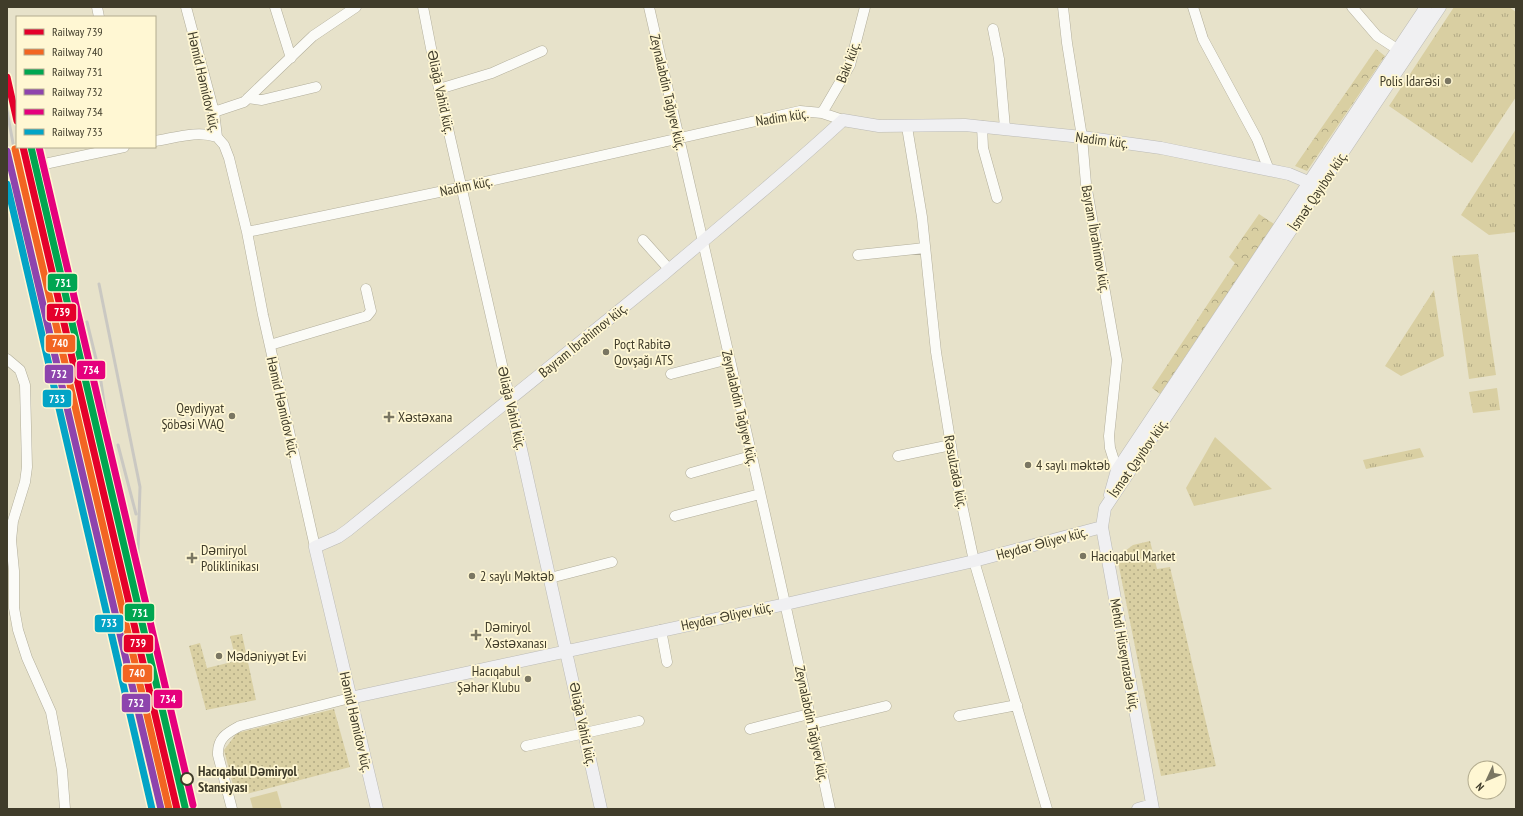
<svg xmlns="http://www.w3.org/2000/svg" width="1523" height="816" viewBox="0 0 1523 816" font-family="'PT Sans Narrow',sans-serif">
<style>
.grass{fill:url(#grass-tufts)}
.forest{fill:url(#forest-crowns)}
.park{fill:url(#park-dots)}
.garden{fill:#d9cfa2}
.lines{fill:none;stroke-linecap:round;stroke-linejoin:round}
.minor-casing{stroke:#b2ae9b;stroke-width:11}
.major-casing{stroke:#bbbab6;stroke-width:13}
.minor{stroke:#fbfbf7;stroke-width:10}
.major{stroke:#f0f0f2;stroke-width:12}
.rail{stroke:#cac8c2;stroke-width:3}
.rail-1-casing{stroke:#fff7d3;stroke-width:10}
.rail-2-casing{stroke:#fff7d3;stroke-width:10}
.rail-3-casing{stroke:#fff7d3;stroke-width:10}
.rail-4-casing{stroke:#fff7d3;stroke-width:10}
.rail-5-casing{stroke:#fff7d3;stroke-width:10}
.rail-6-casing{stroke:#fff7d3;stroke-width:10}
.rail-1{stroke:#e4002b;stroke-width:7}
.rail-2{stroke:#f26522;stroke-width:7}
.rail-3{stroke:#00a651;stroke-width:7}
.rail-4{stroke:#8e44ad;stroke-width:7}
.rail-5{stroke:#e5007d;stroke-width:7}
.rail-6{stroke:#03a4c6;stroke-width:7}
.poi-dot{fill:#7a7662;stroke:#fff7d3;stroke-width:1.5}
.stop-dot{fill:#fff7d3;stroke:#403c2a;stroke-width:2}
.labels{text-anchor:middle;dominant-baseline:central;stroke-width:3.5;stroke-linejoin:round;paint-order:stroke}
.street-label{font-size:14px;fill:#403c2a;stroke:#fff7d3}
.poi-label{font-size:14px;fill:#403c2a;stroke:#fff7d3;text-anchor:start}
.stop-label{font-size:14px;font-weight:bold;fill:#403c2a;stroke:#fff7d3;text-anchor:start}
.line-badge{stroke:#fff7d3;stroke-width:1.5}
.badge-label{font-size:11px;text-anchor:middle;font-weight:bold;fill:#fff}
</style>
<defs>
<pattern id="grass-tufts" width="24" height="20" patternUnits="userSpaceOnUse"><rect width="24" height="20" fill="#d9cfa2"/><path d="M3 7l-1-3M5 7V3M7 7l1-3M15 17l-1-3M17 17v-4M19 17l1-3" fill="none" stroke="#b1a984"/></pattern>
<pattern id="forest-crowns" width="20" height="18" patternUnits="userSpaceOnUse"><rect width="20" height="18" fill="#d9cfa2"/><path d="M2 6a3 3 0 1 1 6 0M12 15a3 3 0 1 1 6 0" fill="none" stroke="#b1a984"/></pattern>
<pattern id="park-dots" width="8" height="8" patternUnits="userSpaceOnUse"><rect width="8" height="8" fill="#d9cfa2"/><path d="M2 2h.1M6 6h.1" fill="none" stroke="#b1a984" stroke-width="1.8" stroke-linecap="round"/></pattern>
</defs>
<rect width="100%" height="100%" fill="#e7e2ca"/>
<!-- grass -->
<path class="grass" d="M 1454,7 L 1509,7 L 1516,12 L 1516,97 L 1472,163 L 1389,106 Z
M 1516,129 L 1516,232 L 1489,235 L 1461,215 Z
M 1478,254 L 1496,375 L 1469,379 L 1452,256 Z
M 1434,290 L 1444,356 L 1401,376 L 1385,366 Z
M 1497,388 L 1500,410 L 1473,413 L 1469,392 Z
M 1215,437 L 1272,489 L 1194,506 L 1186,488 Z
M 1420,448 L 1424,457 L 1366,469 L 1363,460 Z"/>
<!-- forest -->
<path class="forest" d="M 1376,49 L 1385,56 L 1307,171 L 1295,166 Z
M 1259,214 L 1274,224 L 1160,394 L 1152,388 L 1235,263 L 1229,257 Z"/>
<!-- park -->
<path class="park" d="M 1150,541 L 1157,569 L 1170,567 L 1216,766 L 1161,776 L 1117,557 L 1133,545 Z
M 242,634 L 256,700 L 206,710 L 189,646 L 200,643 L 207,668 L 236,661 L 230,636 Z
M 334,709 L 350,767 L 246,794 L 233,785 L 224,750 L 237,733 Z"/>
<!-- garden -->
<path class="garden" d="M 277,791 L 282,809 L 253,809 L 250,798 Z"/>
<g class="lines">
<!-- minor casing -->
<g class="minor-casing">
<path id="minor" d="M 97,7 L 99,17
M 186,7 L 214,112 L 217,137 L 224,145 L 229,158 L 247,232 L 263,315 L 315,547
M 275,7 L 291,58
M 423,7 L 439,89 L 510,400
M 649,7 C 710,274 773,541 830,809
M 1063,7 L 1067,43 L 1082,137 L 1086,184 L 1117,360 L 1109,436 L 1110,448 L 1117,470
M 1193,7 L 1203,39 L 1257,139 L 1269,170
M 1352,7 L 1377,36 L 1397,49
M 993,29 L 999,59 L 1005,128
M 439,89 L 492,73 L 542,51
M 248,98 L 262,100 L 316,87
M 214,112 L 244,102 L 313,36 L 356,7
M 822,113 L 850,65 L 865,7
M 982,126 L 983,148 L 997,198
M 907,127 L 922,217 L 936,352 L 956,477 L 974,561 L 1047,809
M 155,141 C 175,138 197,130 217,137
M 7,172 L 124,147
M 247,232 L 463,187 L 800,111 L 822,113 L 843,120
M 643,240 L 669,269
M 858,255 L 925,248
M 270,345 L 367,316 L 371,311 L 366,289
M 7,359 L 20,370 L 25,385 L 27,467 L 25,482 L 13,521 L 11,540 L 14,571 L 14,608 L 18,630 L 27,658 L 51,712 L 62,770 L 65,809
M 671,374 L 729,359
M 898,456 L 951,445
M 691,473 L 751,456
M 675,516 L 760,494
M 550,578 L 612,562
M 661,630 L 667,662
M 959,716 L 1017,705
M 812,724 L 886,706
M 750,729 L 809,714
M 526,746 L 639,721
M 232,809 L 218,755 C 217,738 227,733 240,726 L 350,698"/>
</g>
<!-- major casing -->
<g class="major-casing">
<path id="major" d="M 510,400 L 601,809
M 1110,495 L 1117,470 L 1426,7
M 350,698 L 786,604 L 974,561 L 1102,527
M 377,809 L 315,547 L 338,537 L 348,530 C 453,445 559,360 664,274 C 724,223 785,174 843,120 L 879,126 L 965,125 L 1082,137 L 1161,148 L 1289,174 L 1308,182 L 1319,190
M 1138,809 L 1152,805
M 1153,809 L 1102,527 L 1105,508 L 1440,7"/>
</g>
<!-- minor -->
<use href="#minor" class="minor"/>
<!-- major -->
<use href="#major" class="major"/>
<!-- rail -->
<path class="rail" d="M 7,111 L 18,170 L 44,263 L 72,388 L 92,506 L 155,809
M 41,225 L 60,268 L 111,465 L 134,582 L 138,641
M 99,284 L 140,487 L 137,582
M 87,322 L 100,375 L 109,437
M 118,445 L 136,514"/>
<!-- rail-1 casing -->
<g class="rail-1-casing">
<path id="rail-1" d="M 7,77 L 17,121
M 23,147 L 177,809"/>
</g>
<!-- rail-2 casing -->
<g class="rail-2-casing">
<path id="rail-2" d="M 15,149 L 169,809"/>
</g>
<!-- rail-3 casing -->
<g class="rail-3-casing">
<path id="rail-3" d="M 31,147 L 185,807"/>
</g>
<!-- rail-4 casing -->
<g class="rail-4-casing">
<path id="rail-4" d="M 7,151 L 161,809"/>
</g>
<!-- rail-5 casing -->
<g class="rail-5-casing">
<path id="rail-5" d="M 39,147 L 193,805"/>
</g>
<!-- rail-6 casing -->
<g class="rail-6-casing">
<path id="rail-6" d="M 7,184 L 152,809"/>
</g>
<!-- rail-1 -->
<use href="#rail-1" class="rail-1"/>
<!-- rail-2 -->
<use href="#rail-2" class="rail-2"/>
<!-- rail-3 -->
<use href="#rail-3" class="rail-3"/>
<!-- rail-4 -->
<use href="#rail-4" class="rail-4"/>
<!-- rail-5 -->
<use href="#rail-5" class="rail-5"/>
<!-- rail-6 -->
<use href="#rail-6" class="rail-6"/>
</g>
<!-- markers -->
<g class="poi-dot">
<circle cx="1448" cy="81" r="4"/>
<circle cx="606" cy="352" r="4"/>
<circle cx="232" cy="416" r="4"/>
<path d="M387 411h4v4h4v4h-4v4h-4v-4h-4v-4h4z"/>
<circle cx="1028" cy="465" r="4"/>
<circle cx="1083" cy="556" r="4"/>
<path d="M190 552h4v4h4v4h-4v4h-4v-4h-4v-4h4z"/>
<circle cx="472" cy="576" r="4"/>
<path d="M474 629h4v4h4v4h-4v4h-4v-4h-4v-4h4z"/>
<circle cx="219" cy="656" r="4"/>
<circle cx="528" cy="679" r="4"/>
</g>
<circle class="stop-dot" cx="187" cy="779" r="6"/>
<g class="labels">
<!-- street labels -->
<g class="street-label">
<text transform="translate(848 62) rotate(-69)">Bakı küç.</text>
<text transform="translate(204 82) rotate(77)">Həmid Həmidov küç.</text>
<text transform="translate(441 92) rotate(78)">Əliağa Vahid küç.</text>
<text transform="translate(668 92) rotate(77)">Zeynalabdin Tağıyev küç.</text>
<text transform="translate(782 117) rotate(-9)">Nadim küç.</text>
<text transform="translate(1102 140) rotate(7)">Nadim küç.</text>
<text transform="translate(466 186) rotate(-12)">Nadim küç.</text>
<text transform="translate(1318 191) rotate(-56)">İsmət Qayıbov küç.</text>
<text transform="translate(1096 239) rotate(80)">Bayram İbrahimov küç.</text>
<text transform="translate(583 340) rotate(-39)">Bayram İbrahimov küç.</text>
<text transform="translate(283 407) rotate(77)">Həmid Həmidov küç.</text>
<text transform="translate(512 408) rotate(77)">Əliağa Vahid küç.</text>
<text transform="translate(740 408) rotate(77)">Zeynalabdin Tağıyev küç.</text>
<text transform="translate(1138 458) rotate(-55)">İsmət Qayıbov küç.</text>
<text transform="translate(956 472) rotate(79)">Rəsulzadə küç.</text>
<text transform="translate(1042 543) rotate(-15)">Heydər Əliyev küç.</text>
<text transform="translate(727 616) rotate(-12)">Heydər Əliyev küç.</text>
<text transform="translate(1125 655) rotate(80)">Mehdi Hüseynzadə küç.</text>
<text transform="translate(356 722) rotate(77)">Həmid Həmidov küç.</text>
<text transform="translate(583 724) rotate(78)">Əliağa Vahid küç.</text>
<text transform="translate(812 724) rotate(78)">Zeynalabdin Tağıyev küç.</text>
</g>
<!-- poi labels -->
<g class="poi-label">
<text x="1440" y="81" text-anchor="end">Polis İdarəsi</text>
<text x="614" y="344">Poçt Rabitə<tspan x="614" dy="16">Qovşağı ATS</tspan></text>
<text x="224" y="408" text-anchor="end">Qeydiyyat<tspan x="224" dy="16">Şöbəsi VVAQ</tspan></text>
<text x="398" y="417">Xəstəxana</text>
<text x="1036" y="465">4 saylı məktəb</text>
<text x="201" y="550">Dəmiryol<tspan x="201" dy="16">Poliklinikası</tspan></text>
<text x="1091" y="556">Haciqabul Market</text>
<text x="480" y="576">2 saylı Məktəb</text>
<text x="485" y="627">Dəmiryol<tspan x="485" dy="16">Xəstəxanası</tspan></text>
<text x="227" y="656">Mədəniyyət Evi</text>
<text x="520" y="671" text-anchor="end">Hacıqabul<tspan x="520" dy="16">Şəhər Klubu</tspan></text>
</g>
<!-- stop labels -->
<g class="stop-label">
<text x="198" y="771">Hacıqabul Dəmiryol<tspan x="198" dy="16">Stansiyası</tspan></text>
</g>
</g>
<g class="line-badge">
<rect x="47" y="273" width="31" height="19" rx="4" fill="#00a651"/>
<rect x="46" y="303" width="31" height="19" rx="4" fill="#e4002b"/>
<rect x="45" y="334" width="31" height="19" rx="4" fill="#f26522"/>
<rect x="76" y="360" width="30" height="20" rx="4" fill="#e5007d"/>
<rect x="44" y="364" width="30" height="20" rx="4" fill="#8e44ad"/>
<rect x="42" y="389" width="30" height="19" rx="4" fill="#03a4c6"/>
<rect x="124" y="603" width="31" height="19" rx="4" fill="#00a651"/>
<rect x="94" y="614" width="30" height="19" rx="4" fill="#03a4c6"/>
<rect x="123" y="634" width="31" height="19" rx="4" fill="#e4002b"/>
<rect x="122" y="664" width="31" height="19" rx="4" fill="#f26522"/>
<rect x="153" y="689" width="30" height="20" rx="4" fill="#e5007d"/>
<rect x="121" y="693" width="30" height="20" rx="4" fill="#8e44ad"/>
</g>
<g class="badge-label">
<text x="63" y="287">731</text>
<text x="62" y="316">739</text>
<text x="60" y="347">740</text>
<text x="91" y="374">734</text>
<text x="59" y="378">732</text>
<text x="57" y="403">733</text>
<text x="140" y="617">731</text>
<text x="109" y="627">733</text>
<text x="138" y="647">739</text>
<text x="137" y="677">740</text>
<text x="168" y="703">734</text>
<text x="136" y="707">732</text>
</g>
<!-- border -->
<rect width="1523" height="816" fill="none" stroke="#403c2a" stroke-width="16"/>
<!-- legend -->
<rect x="16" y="16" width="140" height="132" fill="#fff7d3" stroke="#b3ac8f"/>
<rect x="24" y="29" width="20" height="6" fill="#e4002b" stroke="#b3ac8f"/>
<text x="52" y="36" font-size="12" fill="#403c2a">Railway 739</text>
<rect x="24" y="49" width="20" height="6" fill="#f26522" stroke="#b3ac8f"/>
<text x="52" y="56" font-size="12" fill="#403c2a">Railway 740</text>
<rect x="24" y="69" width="20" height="6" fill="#00a651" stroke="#b3ac8f"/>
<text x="52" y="76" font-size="12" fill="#403c2a">Railway 731</text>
<rect x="24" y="89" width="20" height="6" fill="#8e44ad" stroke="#b3ac8f"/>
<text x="52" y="96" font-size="12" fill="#403c2a">Railway 732</text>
<rect x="24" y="109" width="20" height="6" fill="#e5007d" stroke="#b3ac8f"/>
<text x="52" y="116" font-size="12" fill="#403c2a">Railway 734</text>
<rect x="24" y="129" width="20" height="6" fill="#03a4c6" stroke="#b3ac8f"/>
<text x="52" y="136" font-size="12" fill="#403c2a">Railway 733</text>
<!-- north arrow -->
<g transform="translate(1487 780) rotate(226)"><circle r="19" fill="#fff7d3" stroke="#b3ac8f"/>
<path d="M0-3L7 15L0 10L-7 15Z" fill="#7a7662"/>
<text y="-6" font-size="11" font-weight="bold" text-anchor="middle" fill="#403c2a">N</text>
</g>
</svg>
